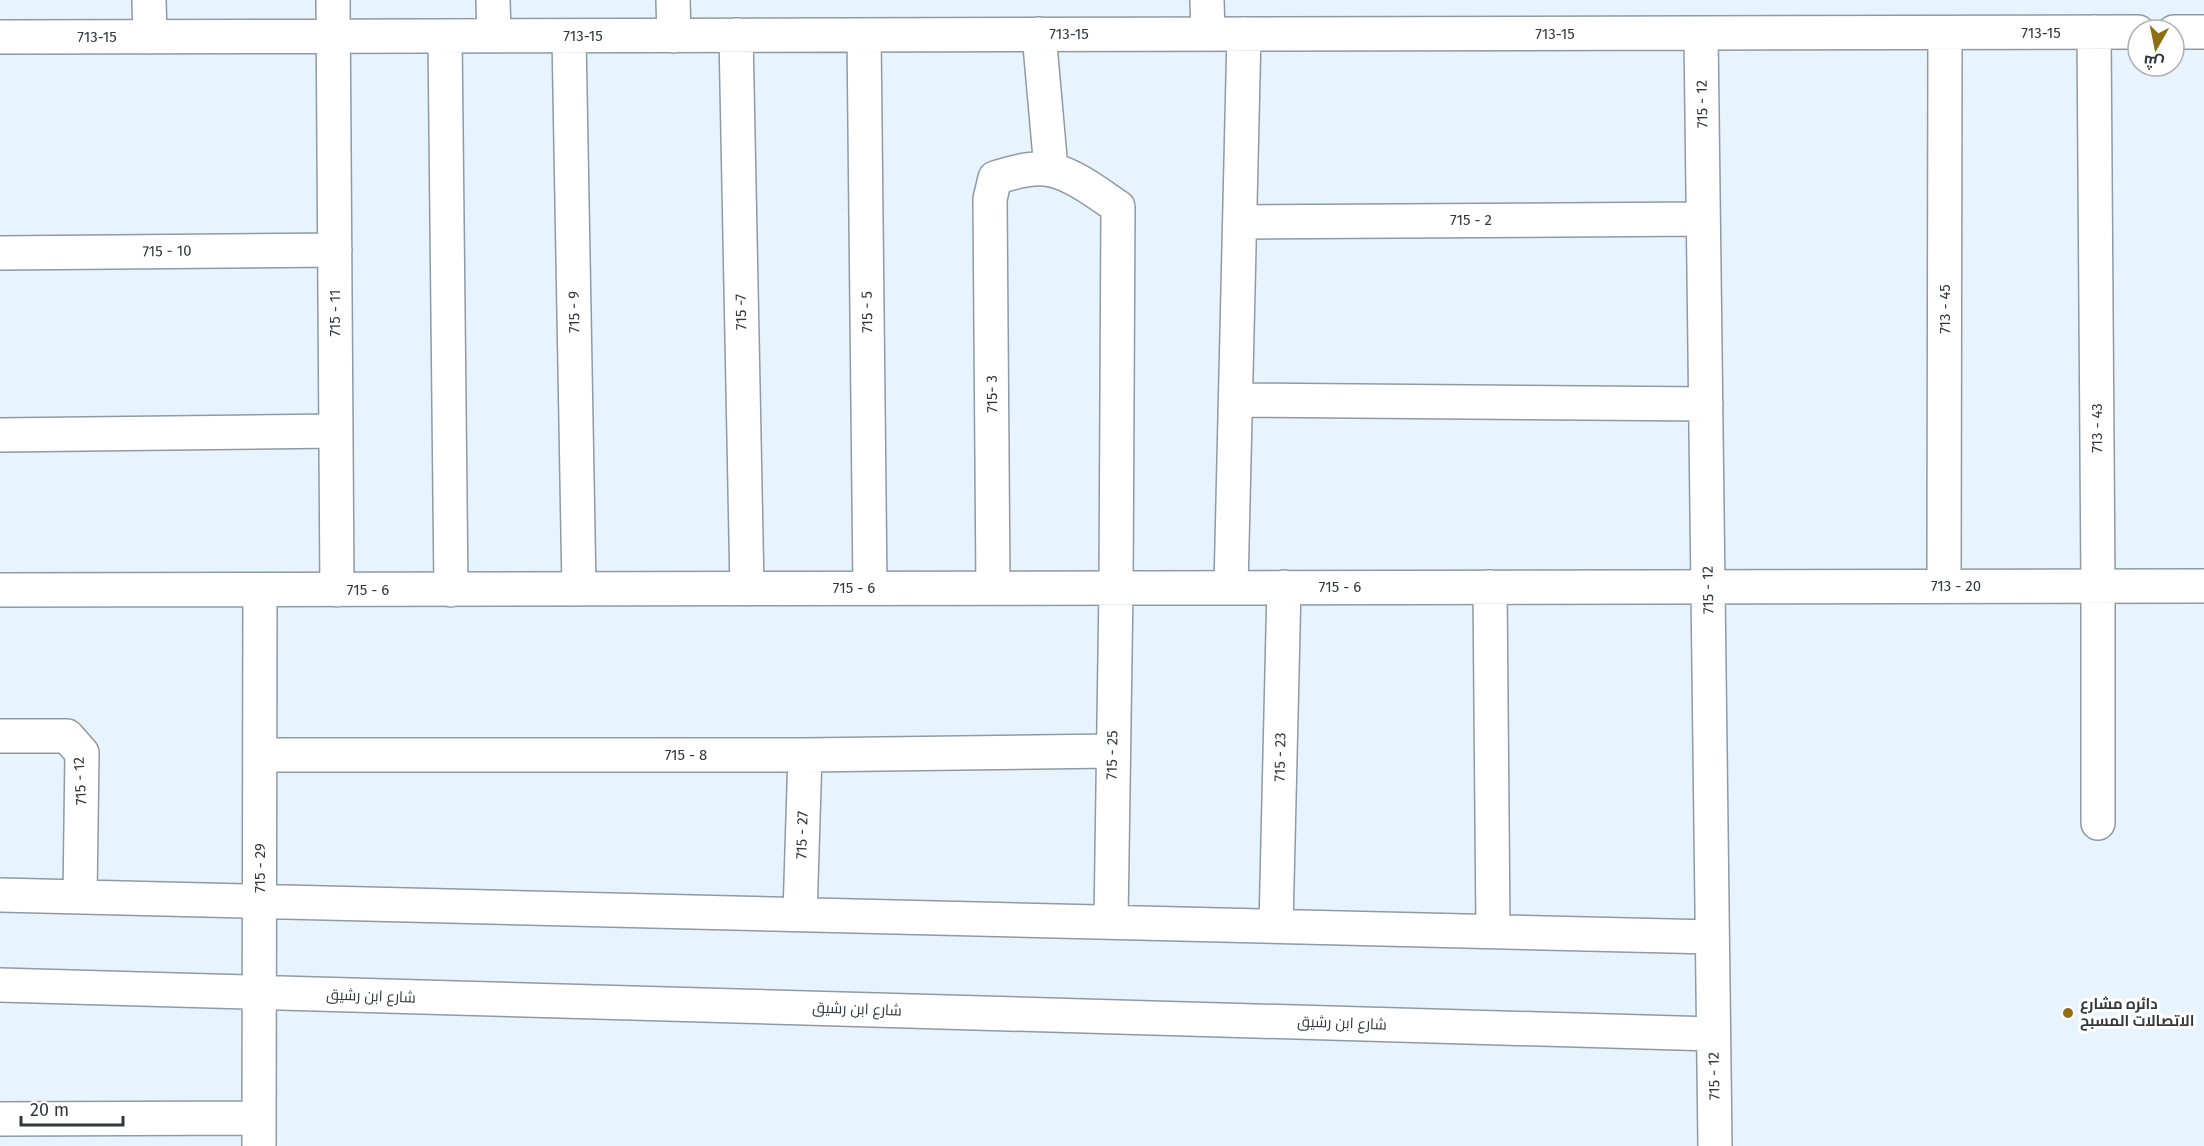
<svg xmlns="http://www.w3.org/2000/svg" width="2204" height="1146" viewBox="0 0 2204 1146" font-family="'Fira Sans',Cairo,sans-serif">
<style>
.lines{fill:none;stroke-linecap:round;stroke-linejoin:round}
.minor-casing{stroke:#8f9aa2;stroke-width:36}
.minor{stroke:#fff;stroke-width:33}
.poi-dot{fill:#8f6e13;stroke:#fff;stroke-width:2}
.labels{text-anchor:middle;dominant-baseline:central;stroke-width:6;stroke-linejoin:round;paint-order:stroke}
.street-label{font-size:15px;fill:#33373b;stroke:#fff}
.poi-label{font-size:15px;font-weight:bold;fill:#33373b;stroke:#fff;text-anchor:start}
</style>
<rect width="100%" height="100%" fill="#e8f4fd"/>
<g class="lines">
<!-- minor casing -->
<g class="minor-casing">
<path id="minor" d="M 149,0 L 150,37
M 333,0 L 337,590
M 493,0 L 494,36
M 673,0 L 674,36
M 1207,0 L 1208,34
M 2094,32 L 2098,586 L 2098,823
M 2174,32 L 2204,32
M 1701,33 L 1715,1146
M 1039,34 L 1051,169
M 736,35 L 747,589
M 864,35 L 870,588
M 445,36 L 451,590
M 569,36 L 579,589
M 0,37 L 2138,32
M 1240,222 L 1703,219
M 0,253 L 335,250
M 1236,400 L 1706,404
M 0,435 L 336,431
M 1944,586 L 1945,33
M 1231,587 L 1244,34
M 1490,587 L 1493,931
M 993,588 L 990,199 L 995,178 C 1010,173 1035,166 1051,170 C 1073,174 1100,195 1118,207 L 1116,588 L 1111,922
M 0,590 L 2204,586
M 0,736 L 67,736 L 82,753 L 80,897
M 260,755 L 805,755 L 1112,751
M 0,895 L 1712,937
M 800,914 L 805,755
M 1276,926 L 1284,587
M 0,985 L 1713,1034
M 0,1119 L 259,1118
M 259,1146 L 260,590"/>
</g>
<!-- minor -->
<use href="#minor" class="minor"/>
</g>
<!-- markers -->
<circle class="poi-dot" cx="2068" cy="1013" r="6"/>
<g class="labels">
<!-- street labels -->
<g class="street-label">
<text x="2041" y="33">713-15</text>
<text x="1069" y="34">713-15</text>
<text x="1555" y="34">713-15</text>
<text x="583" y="36">713-15</text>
<text x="97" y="37">713-15</text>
<text transform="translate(1702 104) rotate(-91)">715 - 12</text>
<text x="1471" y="220">715 - 2</text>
<text transform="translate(167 251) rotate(-1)">715 - 10</text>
<text transform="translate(1945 309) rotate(-90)">713 - 45</text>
<text transform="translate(574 312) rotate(-91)">715 - 9</text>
<text transform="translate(741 312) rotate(-91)">715 -7</text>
<text transform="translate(867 312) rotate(-91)">715 - 5</text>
<text transform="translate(335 313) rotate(-90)">715 - 11</text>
<text transform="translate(992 394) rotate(-91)">715- 3</text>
<text transform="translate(2097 428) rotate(-90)">713 - 43</text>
<text x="1956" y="586">713 - 20</text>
<text x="1340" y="587">715 - 6</text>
<text x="854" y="588">715 - 6</text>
<text x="368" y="590">715 - 6</text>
<text transform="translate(1708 590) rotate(-91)">715 - 12</text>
<text x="686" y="755">715 - 8</text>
<text transform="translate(1112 755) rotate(-89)">715 - 25</text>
<text transform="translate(1280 757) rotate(-89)">715 - 23</text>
<text transform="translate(80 781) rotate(-93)">715 - 12</text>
<text transform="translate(802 835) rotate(-88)">715 - 27</text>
<text transform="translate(260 868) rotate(-90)">715 - 29</text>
<text transform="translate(371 996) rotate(2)">شارع ابن رشيق</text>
<text transform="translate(857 1009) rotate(2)">شارع ابن رشيق</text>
<text transform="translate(1342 1023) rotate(2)">شارع ابن رشيق</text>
<text transform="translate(1714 1076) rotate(-91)">715 - 12</text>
</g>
<!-- poi labels -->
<g class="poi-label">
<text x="2080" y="1004">دائره مشارع<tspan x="2080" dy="17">الاتصالات المسبح</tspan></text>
</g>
</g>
<!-- north arrow -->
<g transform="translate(2156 48) rotate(189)"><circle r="28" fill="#ffffff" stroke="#adafb1" stroke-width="1.5"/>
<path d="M0-4.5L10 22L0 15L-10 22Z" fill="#8f6e13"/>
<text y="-9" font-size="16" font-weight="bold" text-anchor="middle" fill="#33373b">ش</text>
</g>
<!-- scale -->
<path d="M21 1116v9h102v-9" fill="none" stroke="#33373b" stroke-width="3"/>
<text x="30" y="1116" font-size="18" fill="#33373b" stroke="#ffffff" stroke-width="4.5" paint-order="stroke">20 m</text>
</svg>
